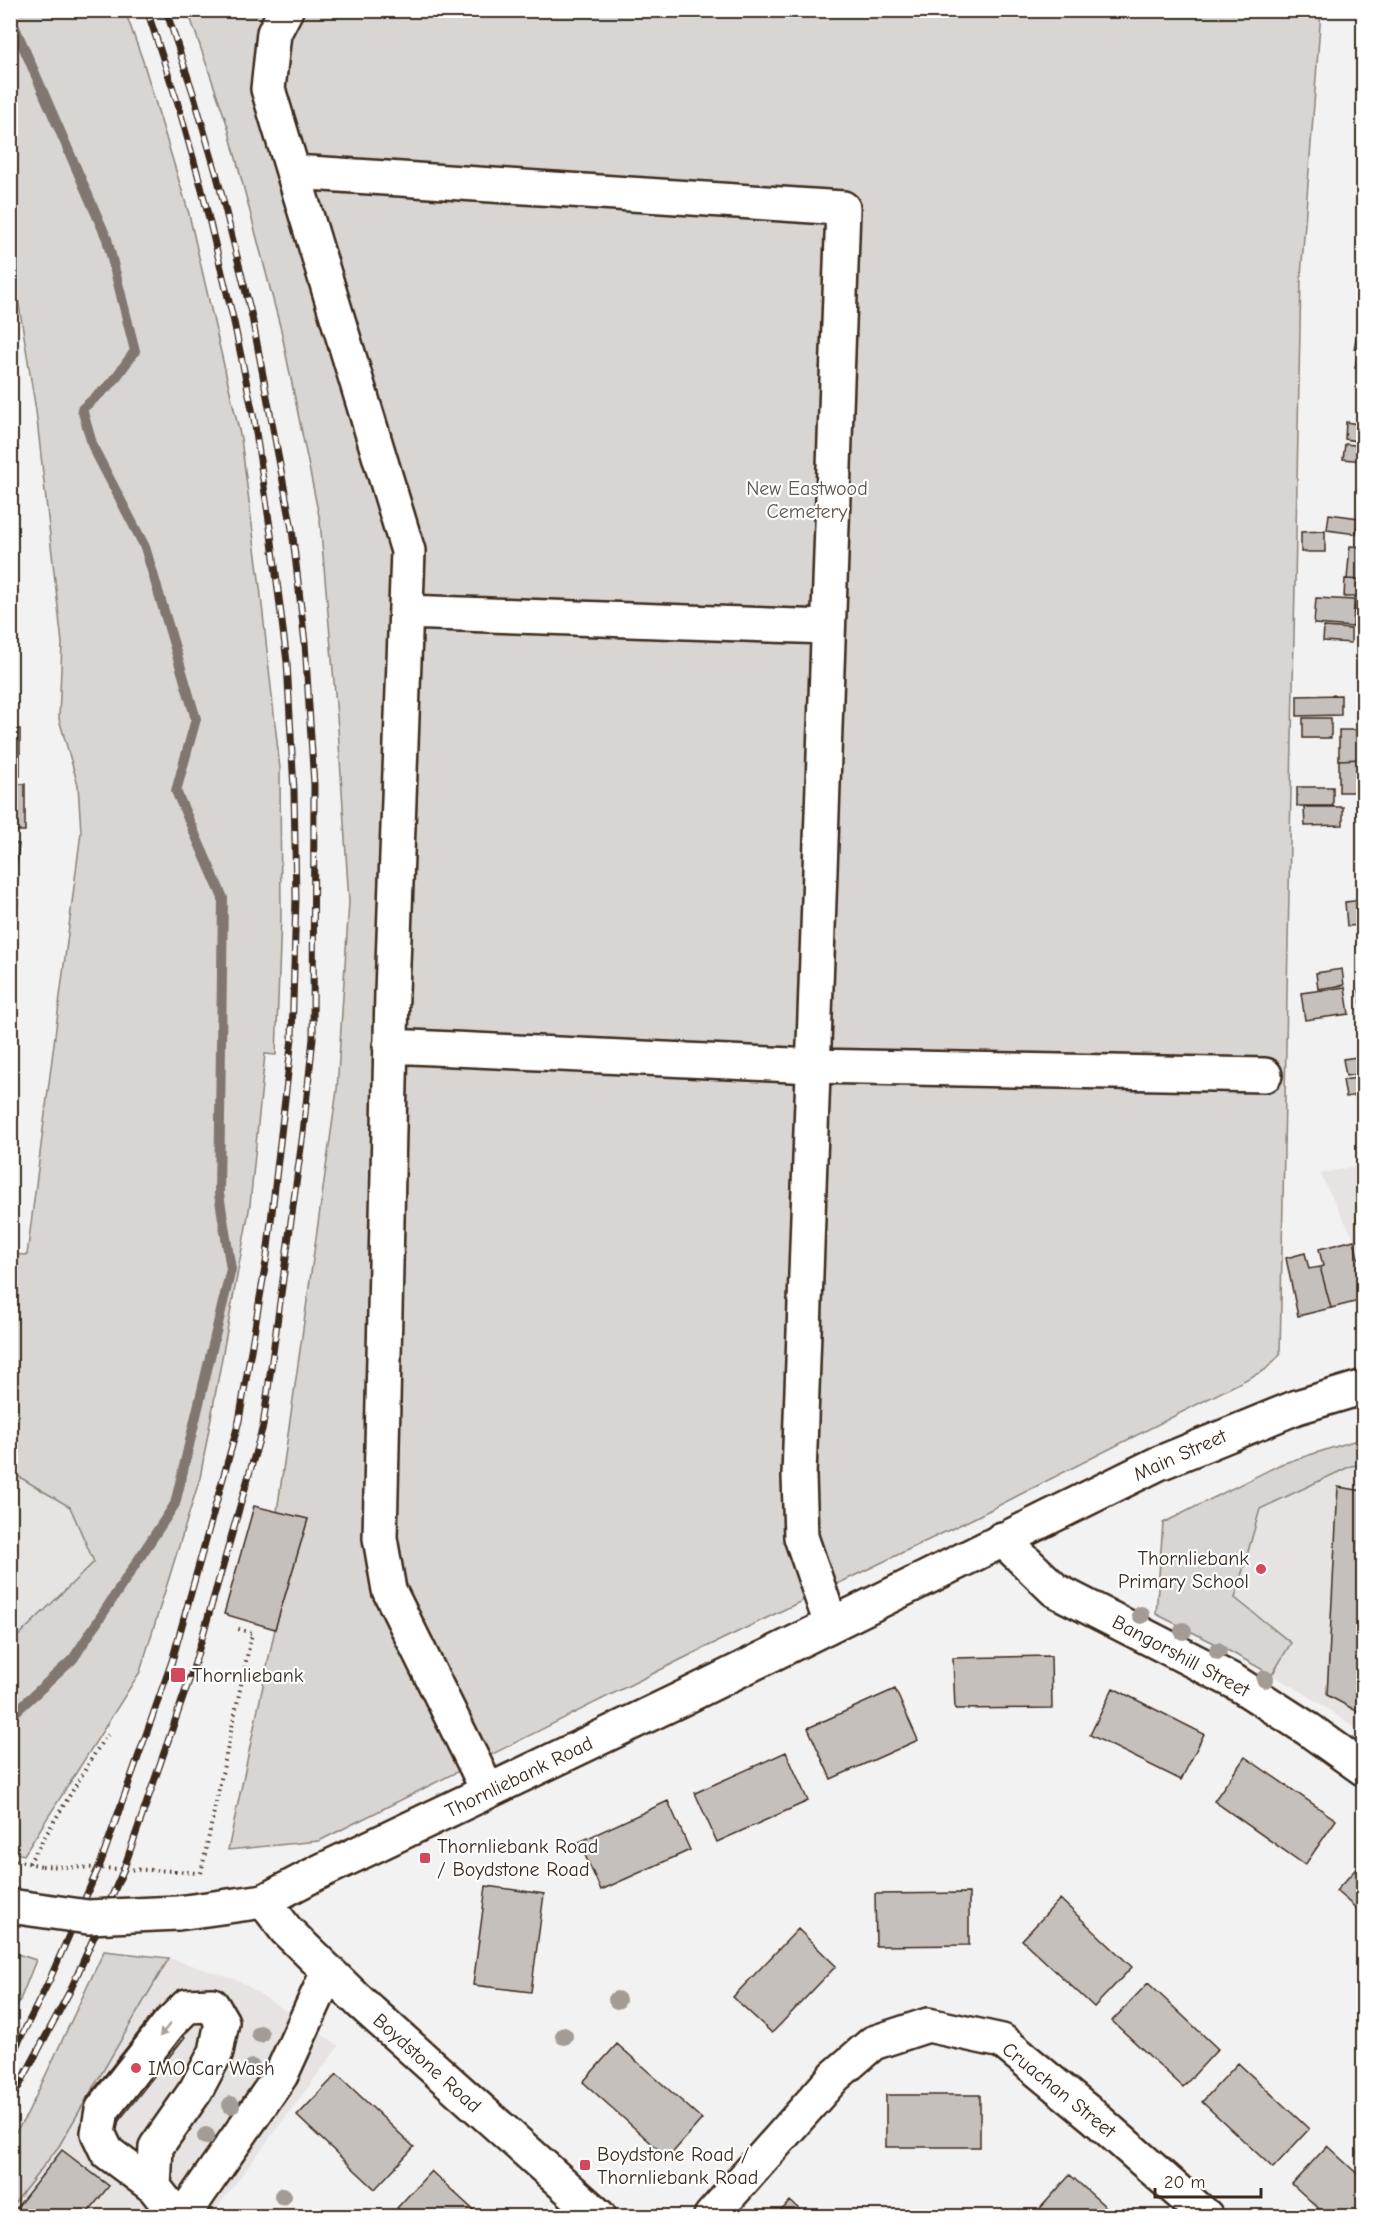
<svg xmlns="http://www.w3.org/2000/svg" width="1374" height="2227" viewBox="0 0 1374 2227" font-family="'Comic Neue',sans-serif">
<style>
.built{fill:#e6e3e2}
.green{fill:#d8d5d2;stroke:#8a8078;stroke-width:1.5}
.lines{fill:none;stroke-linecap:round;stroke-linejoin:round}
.stream{stroke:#827770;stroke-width:10}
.building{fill:#c6c0bd;stroke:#3b2a1e;stroke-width:1.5}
.minor-casing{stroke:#3b2a1e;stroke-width:38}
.major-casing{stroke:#3b2a1e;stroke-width:38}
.path{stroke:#3b2a1e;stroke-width:4;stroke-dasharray:1.5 4.5;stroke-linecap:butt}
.minor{stroke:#fff;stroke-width:33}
.major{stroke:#fff;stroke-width:33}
.rail-casing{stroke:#3b2a1e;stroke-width:7}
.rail{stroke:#fff;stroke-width:4.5;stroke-dasharray:14;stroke-linecap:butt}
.major-bridge-casing{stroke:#3b2a1e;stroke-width:38;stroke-linecap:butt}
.path-bridge{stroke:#3b2a1e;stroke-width:4;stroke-dasharray:1.5 4.5;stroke-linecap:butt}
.major-bridge{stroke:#fff;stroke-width:33}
.tree{fill:#a39c96}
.oneway{fill:#a79f9a}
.poi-dot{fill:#d1495b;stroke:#fff;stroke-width:2}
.labels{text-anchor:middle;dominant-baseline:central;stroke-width:4.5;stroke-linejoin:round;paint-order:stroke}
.park-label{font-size:20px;fill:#62554b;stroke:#fff}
.street-label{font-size:20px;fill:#3b2a1e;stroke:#fff}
.poi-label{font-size:20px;fill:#3b2a1e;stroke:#fff;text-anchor:start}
</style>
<rect width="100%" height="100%" fill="#f3f2f2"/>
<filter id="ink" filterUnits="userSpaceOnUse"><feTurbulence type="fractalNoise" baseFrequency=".0167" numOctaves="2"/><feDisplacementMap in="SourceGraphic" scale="12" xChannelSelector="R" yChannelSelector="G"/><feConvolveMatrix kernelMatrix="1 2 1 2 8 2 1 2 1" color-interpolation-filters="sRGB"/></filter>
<g filter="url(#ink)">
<!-- built -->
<path class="built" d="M 1363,1164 L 1364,1164 L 1363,1256 L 1320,1174 Z
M 1363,1438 L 1363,1733 L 1304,1693 L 1220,1646 L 1156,1614 L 1163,1523 L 1281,1464 Z
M 11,1472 L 71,1507 L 94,1562 L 11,1643 Z
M 169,1958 L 240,1981 L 339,2046 L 211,2216 L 11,2216 L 10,2208 L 59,2146 Z"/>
<!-- green -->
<path class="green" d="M 11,10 L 125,11 L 143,61 L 189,214 L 241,439 L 260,587 L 280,769 L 281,917 L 276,1055 L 265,1054 L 250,1205 L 200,1478 L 140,1672 L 24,1855 L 11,1852 L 11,1643 L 94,1562 L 70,1507 L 11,1472 L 11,1254 L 27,1255 L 81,832 L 78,785 L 59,719 L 62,643 L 36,411 L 11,255 Z
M 188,11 L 1321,11 L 1301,276 L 1280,1355 L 1265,1370 L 974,1518 L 696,1652 L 319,1841 L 228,1850 L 275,1629 L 308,1519 L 277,1512 L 337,1090 L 349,902 L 338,728 L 320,521 L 281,330 L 227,124 Z
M 1363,1438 L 1363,1464 L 1351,1466 L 1260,1509 L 1235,1598 L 1291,1643 L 1272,1675 L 1220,1646 L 1156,1614 L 1163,1523 L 1281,1464 Z
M 104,1951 L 169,1958 L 59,2146 L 11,2208 L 11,2139 L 27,2115 Z
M 11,1952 L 36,1960 L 18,2005 L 11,2002 Z"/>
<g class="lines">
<!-- stream -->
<path class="stream" d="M 10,16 L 107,239 L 135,351 L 112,383 L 82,409 L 93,447 L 145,547 L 196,719 L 176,791 L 223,898 L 219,1194 L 231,1269 L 175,1504 L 73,1659 L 10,1717"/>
</g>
<!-- building -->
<path class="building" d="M 1357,334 L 1364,336 L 1364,350 L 1354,349 Z
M 1358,352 L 1364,353 L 1364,369 L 1355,368 Z
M 1346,422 L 1364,425 L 1364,442 L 1345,439 Z
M 1345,444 L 1364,446 L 1364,461 L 1343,459 Z
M 1329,514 L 1359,518 L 1356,534 L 1327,530 Z
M 1325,531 L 1325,552 L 1301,552 L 1301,532 Z
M 1350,546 L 1364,547 L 1364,580 L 1347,579 Z
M 1345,579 L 1364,580 L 1364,614 L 1355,613 L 1356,597 L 1344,597 Z
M 1316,598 L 1354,600 L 1353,627 L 1314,624 Z
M 1324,627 L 1351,629 L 1351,643 L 1323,641 Z
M 10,669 L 12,669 L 12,720 L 10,720 Z
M 1341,695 L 1341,715 L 1297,716 L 1297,696 Z
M 1303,718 L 1331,718 L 1331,738 L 1303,738 Z
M 1362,727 L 1364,759 L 1339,760 L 1339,730 L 1362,730 Z
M 10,729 L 20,729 L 20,776 L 10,776 Z
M 1362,759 L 1364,792 L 1339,792 L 1339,760 Z
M 10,784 L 25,784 L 25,831 L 10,831 Z
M 1297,787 L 1333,787 L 1333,806 L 1297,806 Z
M 1304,807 L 1343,807 L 1343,825 L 1305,826 Z
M 10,843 L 19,844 L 13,893 L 10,893 Z
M 10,900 L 18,901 L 11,953 L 10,953 Z
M 1364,900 L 1364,925 L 1347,926 L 1345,902 Z
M 1342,969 L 1344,985 L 1318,989 L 1316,973 Z
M 1345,987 L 1349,1014 L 1305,1020 L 1301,993 Z
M 1364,987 L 1364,1021 L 1359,988 Z
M 1364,1056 L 1364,1073 L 1346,1076 L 1343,1059 Z
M 1364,1077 L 1364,1094 L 1346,1097 L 1343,1080 Z
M 1354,1240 L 1358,1258 L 1361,1258 L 1364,1265 L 1363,1300 L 1331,1308 L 1320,1267 L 1323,1266 L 1319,1249 Z
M 1305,1253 L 1309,1269 L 1320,1267 L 1331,1308 L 1298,1316 L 1286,1258 Z
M 1338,1487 L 1364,1491 L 1364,1715 L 1327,1695 Z
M 254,1506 L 308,1519 L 275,1629 L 224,1614 Z
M 1051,1656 L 1052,1708 L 955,1709 L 953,1658 Z
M 1113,1688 L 1204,1734 L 1181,1780 L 1090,1735 Z
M 895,1689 L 918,1740 L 831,1779 L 808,1728 Z
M 786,1752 L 808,1801 L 717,1842 L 695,1793 Z
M 1245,1757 L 1336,1820 L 1305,1865 L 1214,1801 Z
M 668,1801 L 690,1850 L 601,1890 L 579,1842 Z
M 1364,1860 L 1364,1915 L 1336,1891 Z
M 486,1886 L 544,1894 L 531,1992 L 473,1985 Z
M 969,1893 L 969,1945 L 876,1946 L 875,1894 Z
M 1060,1899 L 1132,1967 L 1094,2007 L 1022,1940 Z
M 798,1929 L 836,1966 L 772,2033 L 733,1997 Z
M 1148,1983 L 1218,2049 L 1183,2087 L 1112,2021 Z
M 154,2013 L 185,2037 L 118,2122 L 87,2098 Z
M 617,2044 L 702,2119 L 668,2158 L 583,2082 Z
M 1238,2063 L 1309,2129 L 1273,2168 L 1202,2102 Z
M 337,2074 L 414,2147 L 375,2189 L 297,2116 Z
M 886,2095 L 980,2095 L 980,2147 L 886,2147 Z
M 1327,2146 L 1364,2180 L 1364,2216 L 1327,2216 L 1292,2184 Z
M 62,2150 L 109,2186 L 85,2216 L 10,2216 Z
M 431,2171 L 480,2216 L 405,2216 L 397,2208 Z
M 1070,2175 L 1116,2216 L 1037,2216 L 1035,2214 Z
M 790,2201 L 807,2216 L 776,2216 Z"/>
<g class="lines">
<!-- minor casing -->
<g class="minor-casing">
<path id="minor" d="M 286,10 L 274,33 L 268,89 L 408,551 L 392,992 L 380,1538 L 389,1590 L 488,1791
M 294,172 L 843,208 L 799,1476 L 801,1537 L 831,1624
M 406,612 L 828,627
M 390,1046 L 813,1066 L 1265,1075
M 1002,1539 L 1055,1590 L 1235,1682 L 1308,1729 L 1364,1769
M 264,1901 L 286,1930 L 360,2002 L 599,2216
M 154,2187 L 107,2152 L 98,2133 L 102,2110 L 169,2024 L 187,2006 L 212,2005 L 222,2022 L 216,2052 L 196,2090 L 156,2147 L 154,2187 L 177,2216
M 183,2216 L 281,2075 L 328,1972
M 711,2216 L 835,2076 L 873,2043 L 928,2025 L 1002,2041 L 1093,2116 L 1206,2216"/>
</g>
<!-- major casing -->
<g class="major-casing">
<path id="major" d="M 178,1913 L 264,1901 L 317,1873 L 679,1700 L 1157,1464 L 1297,1407 L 1364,1387"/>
</g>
<!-- path -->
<path class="path" d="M 10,1859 L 42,1866
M 29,1863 L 103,1740 L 108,1735
M 175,1871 L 197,1873
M 201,1873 L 252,1633 L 235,1628"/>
<!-- minor -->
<use href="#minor" class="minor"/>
<!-- major -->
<use href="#major" class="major"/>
<!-- rail casing -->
<g class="rail-casing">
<path id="rail" d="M 10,2059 L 49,1981 L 101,1862 L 172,1661 L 239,1421 L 267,1256 L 292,1038 L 296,898 L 294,790 L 287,662 L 271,534 L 254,419 L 234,322 L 201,186 L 177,101 L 147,10
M 10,2103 L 70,1991 L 123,1871 L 194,1666 L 263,1426 L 303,1133 L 313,1038 L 314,785 L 305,643 L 292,529 L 252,317 L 217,176 L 194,96 L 166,10"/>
</g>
<!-- rail -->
<use href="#rail" class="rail"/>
<!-- major-bridge casing -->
<g class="major-bridge-casing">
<path id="major-bridge" d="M 10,1906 L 88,1917 L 178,1913"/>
</g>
<!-- path-bridge -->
<path class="path-bridge" d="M 42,1866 L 175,1871"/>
<!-- major-bridge -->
<use href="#major-bridge" class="major-bridge"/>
</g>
<!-- trees -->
<g class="tree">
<circle cx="1141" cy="1615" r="9"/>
<circle cx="1183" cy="1631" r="9"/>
<circle cx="1218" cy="1651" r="9"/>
<circle cx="1265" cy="1679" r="9"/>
<circle cx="617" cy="2000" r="9"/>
<circle cx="260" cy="2034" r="9"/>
<circle cx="564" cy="2036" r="9"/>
<circle cx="252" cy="2068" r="9"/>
<circle cx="231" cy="2105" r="9"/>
<circle cx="206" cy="2136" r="9"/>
<circle cx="283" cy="2196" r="9"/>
</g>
<!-- one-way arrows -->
<defs><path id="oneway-solid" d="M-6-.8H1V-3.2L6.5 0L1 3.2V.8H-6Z" transform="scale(1.5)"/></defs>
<use class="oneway" href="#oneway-solid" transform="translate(165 2030) rotate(129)"/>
</g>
<!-- markers -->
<g class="poi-dot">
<circle cx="1261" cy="1569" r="6"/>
<rect x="170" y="1667" width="16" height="16" rx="3"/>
<rect x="419" y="1852" width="12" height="12" rx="3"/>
<circle cx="136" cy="2068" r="6"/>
<rect x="579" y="2159" width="12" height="12" rx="3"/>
</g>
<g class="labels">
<!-- park labels -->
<g class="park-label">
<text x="807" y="488">New Eastwood<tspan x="807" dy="23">Cemetery</tspan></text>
</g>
<!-- street labels -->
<g class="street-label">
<text transform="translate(1180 1455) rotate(-24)">Main Street</text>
<text transform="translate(1181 1656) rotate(28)">Bangorshill Street</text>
<text transform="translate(519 1777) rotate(-26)">Thornliebank Road</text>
<text transform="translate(427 2063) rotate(42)">Boydstone Road</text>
<text transform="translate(1059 2090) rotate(39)">Cruachan Street</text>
</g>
<!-- poi labels -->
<g class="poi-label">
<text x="1249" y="1558" text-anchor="end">Thornliebank<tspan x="1249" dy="23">Primary School</tspan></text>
<text x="192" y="1675">Thornliebank</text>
<text x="437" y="1846">Thornliebank Road<tspan x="437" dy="23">/ Boydstone Road</tspan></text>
<text x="148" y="2068">IMO Car Wash</text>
<text x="597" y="2154">Boydstone Road /<tspan x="597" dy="23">Thornliebank Road</tspan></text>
</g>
</g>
<!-- margin -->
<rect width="1374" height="2227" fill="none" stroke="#fff" stroke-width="36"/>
<rect x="18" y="18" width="1338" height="2191" fill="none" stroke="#3b2a1e" stroke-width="2" filter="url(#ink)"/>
<!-- scale -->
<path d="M1155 2188v9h106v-9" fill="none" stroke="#3b2a1e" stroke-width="3"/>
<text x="1164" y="2188" font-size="18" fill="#3b2a1e" stroke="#ffffff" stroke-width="4.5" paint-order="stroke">20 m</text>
</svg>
